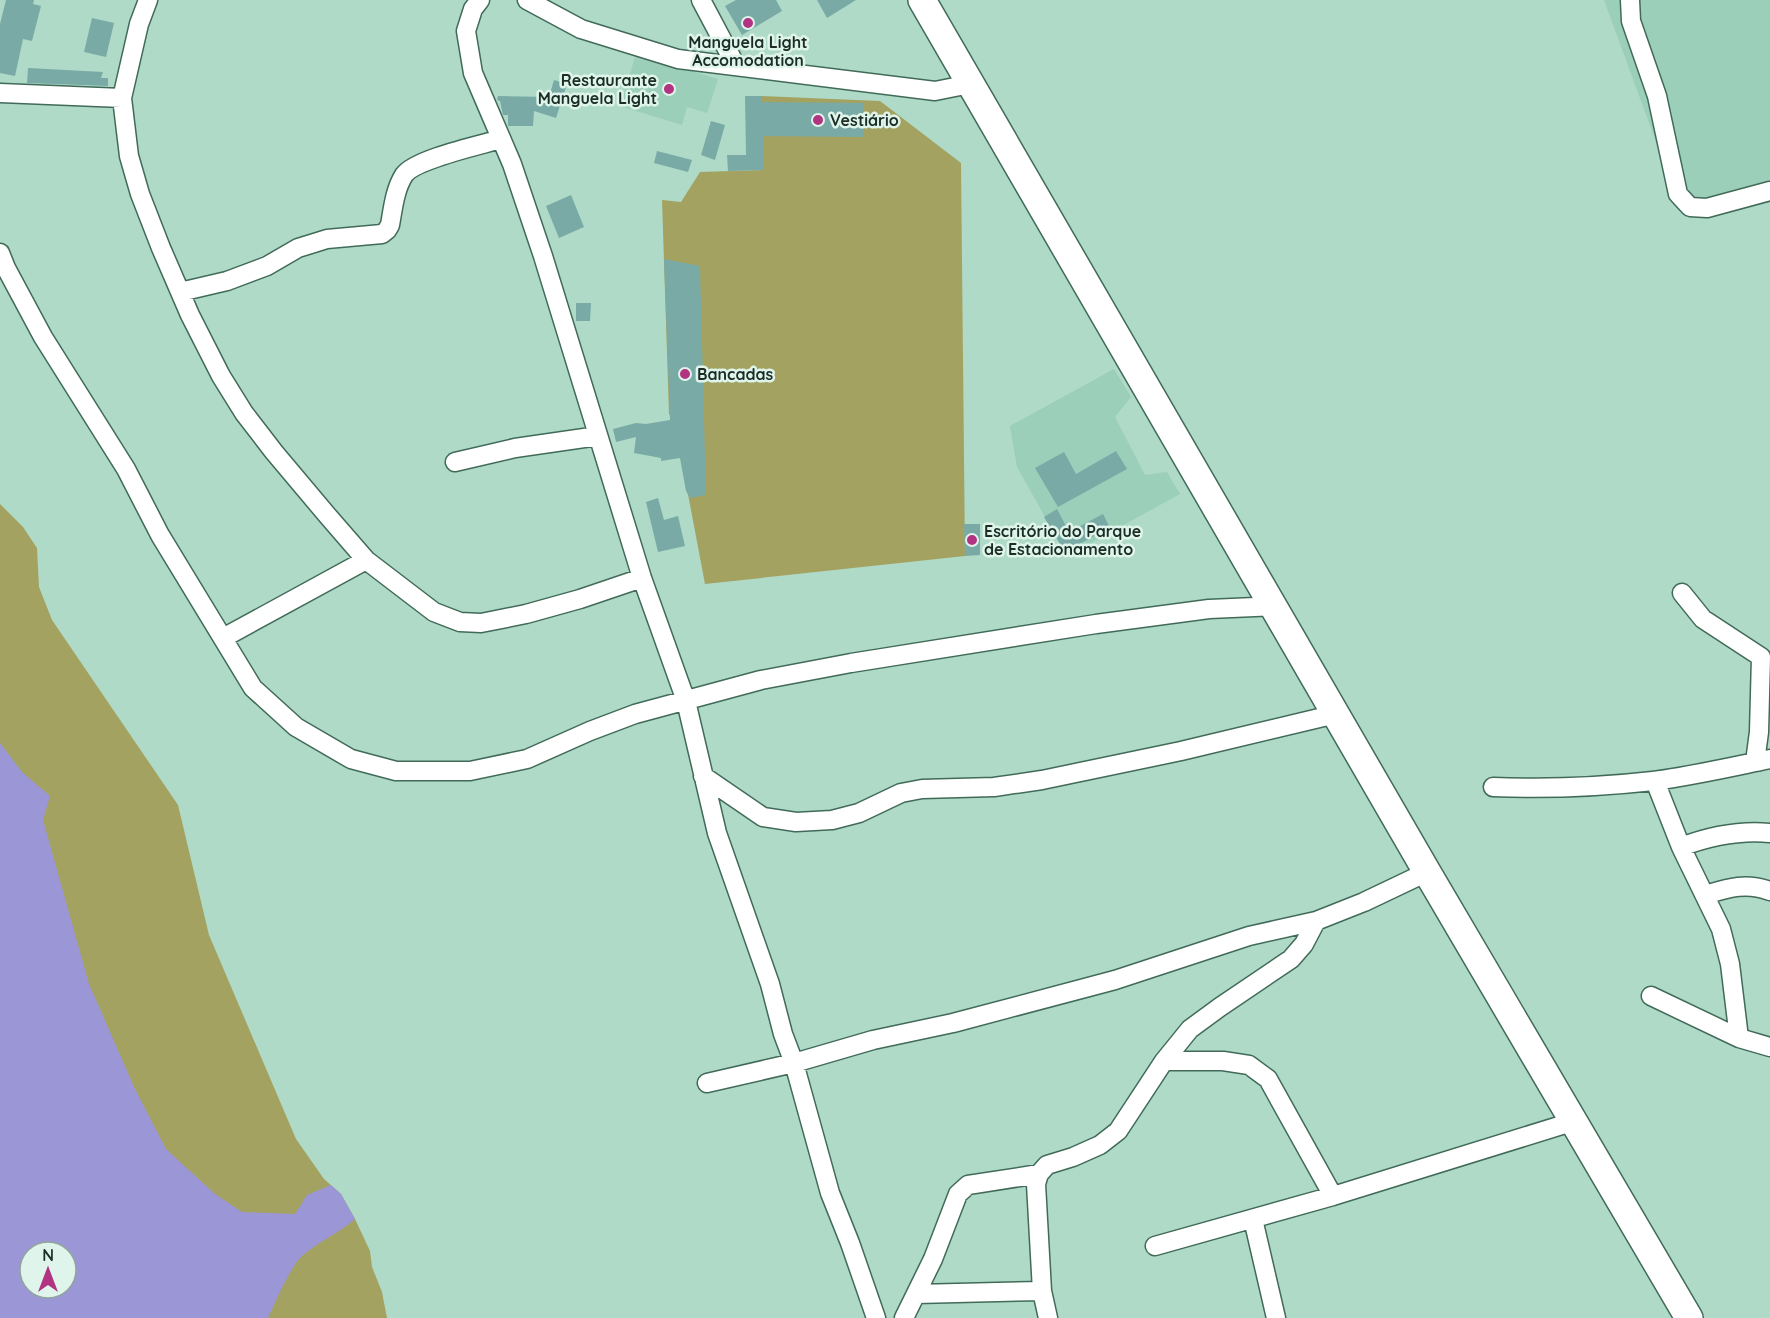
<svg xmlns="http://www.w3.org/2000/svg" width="1770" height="1318" viewBox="0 0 1770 1318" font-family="Quicksand,sans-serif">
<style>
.built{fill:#9bcfb9}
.green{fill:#a4a261;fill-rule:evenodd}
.water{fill:#9b96d6;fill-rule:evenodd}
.building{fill:#79aaa5}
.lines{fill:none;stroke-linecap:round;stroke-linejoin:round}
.minor-casing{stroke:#416a59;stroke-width:21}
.secondary-casing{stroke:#416a59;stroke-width:30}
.minor{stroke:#fff;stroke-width:18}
.secondary{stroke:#fff;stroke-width:27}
.poi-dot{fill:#b23381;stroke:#dff5eb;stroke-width:2}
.labels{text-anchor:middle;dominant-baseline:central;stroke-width:5;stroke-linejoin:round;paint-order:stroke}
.poi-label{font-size:16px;font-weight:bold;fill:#1c2d26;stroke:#dff5eb;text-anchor:start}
</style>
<rect width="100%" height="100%" fill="#aedac7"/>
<!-- built -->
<path class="built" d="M 1604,0 L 1770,0 L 1770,188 L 1682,213 Z
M 636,54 L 718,79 L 707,113 L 687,107 L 682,125 L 620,106 Z
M 1114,369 L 1131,397 L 1115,417 L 1145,475 L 1167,472 L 1180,494 L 1067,556 L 1017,467 L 1010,426 Z"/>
<!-- green -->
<path class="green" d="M 762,96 L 880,101 L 961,163 L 965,556 L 705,584 L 674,420 L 669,414 L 662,200 L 681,202 L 700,172 L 763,170 Z
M 0,504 L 23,527 L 37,548 L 39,587 L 52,620 L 178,805 L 209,935 L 296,1139 L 324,1179 L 341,1194 L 355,1219 L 370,1251 L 372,1267 L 382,1292 L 387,1318 L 0,1318 ZM 30,1252 L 66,1252 L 66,1288 L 30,1288 Z"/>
<!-- water -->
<path class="water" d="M 0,743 L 22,772 L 50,796 L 43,820 L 89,984 L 135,1089 L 166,1149 L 215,1194 L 242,1212 L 295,1214 L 307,1195 L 331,1185 L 341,1194 L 355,1219 C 339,1233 318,1242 302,1256 C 290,1267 275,1303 268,1318 L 0,1318 ZM 30,1252 L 66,1252 L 66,1288 L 30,1288 Z"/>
<!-- building -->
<path class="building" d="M 6,0 L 34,0 L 33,4 L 41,6 L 32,41 L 23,39 L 15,76 L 0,73 L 0,24 Z
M 736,0 L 776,0 L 782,11 L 742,35 L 725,6 Z
M 817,0 L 856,0 L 827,18 Z
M 92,18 L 114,23 L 106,57 L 84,52 Z
M 28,68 L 103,72 L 101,78 L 108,78 L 108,86 L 27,83 Z
M 554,80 L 567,84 L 556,118 L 534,111 L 533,126 L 508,126 L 508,115 L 503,115 L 500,101 L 497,100 L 498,96 L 549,97 Z
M 745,96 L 762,96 L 762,102 L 863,103 L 863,137 L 763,136 L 763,170 L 728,171 L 727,155 L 746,155 Z
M 711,121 L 725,125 L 715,160 L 701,155 Z
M 657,151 L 692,160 L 688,172 L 654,163 Z
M 571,195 L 584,227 L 559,238 L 546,206 Z
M 664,259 L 700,266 L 706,495 L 690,498 L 686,491 L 680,458 L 661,461 L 661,458 L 634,453 L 636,437 L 616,442 L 613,429 L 636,423 L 646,424 L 670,420 Z
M 576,303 L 591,303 L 590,321 L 576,321 Z
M 1116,451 L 1127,469 L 1058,507 L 1035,468 L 1064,452 L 1076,474 Z
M 658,498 L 664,520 L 678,516 L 685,546 L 658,552 L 646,502 Z
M 1057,509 L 1069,532 L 1103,514 L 1110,528 L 1077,545 L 1079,549 L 1067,556 L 1044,517 Z
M 964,524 L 980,524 L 980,555 L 965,556 Z"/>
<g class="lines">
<!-- minor casing -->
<g class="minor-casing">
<path id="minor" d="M 148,0 L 139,24 L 122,98 L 129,156 L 140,194 L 161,248 L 190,315 L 221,376 L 244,413 L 274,452 L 327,515 L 366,560 L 434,612 L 460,622 L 481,623 L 526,614 L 580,599 L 642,578
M 480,0 L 473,9 L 466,31 L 473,73 L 512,164 L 543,256 L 642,578 L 686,701 L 717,833 L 770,984 L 783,1034 L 794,1063 L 830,1193 L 850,1243 L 876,1318
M 527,0 L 581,29 L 678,59 L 935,91 L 970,84
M 701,0 L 736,66
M 1630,0 L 1631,21 L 1657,96 L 1678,194 L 1690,207 L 1707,208 L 1770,191
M 0,93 L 122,98
M 0,253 L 6,268 L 43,337 L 126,469 L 160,535 L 253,688 L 296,727 L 351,759 L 396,771 L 470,771 L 527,759 L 590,731 L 635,714 L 761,680 L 851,663 L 1096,624 L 1209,609 L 1275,606
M 180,292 L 227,281 L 267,266 L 298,248 L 327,239 L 382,234 L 387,230 L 390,225 C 393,208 395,189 404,175 C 415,159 481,145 501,139
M 455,462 L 515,448 L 598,436
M 1682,593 L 1703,619 L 1761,657 L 1759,732 L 1755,762
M 223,638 L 366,560
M 703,776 L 763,817 L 796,822 L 832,820 L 859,813 L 901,793 L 922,789 L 994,787 L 1042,780 L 1181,751 L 1336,714
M 1655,781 L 1681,847 L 1721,929 L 1730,964 L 1739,1038
M 1493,787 C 1547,789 1600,787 1653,781 C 1692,776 1731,767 1770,759
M 1681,847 C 1710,836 1738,830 1770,833
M 1705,895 C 1728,888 1746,882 1770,891
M 1651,996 L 1739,1038 L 1770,1047
M 1164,1061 L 1223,1061 L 1249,1065 L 1268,1079 L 1333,1196
M 707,1083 L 794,1063 L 873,1040 L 953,1023 L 1115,980 L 1249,936 L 1316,921 L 1364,902 L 1427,872
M 1253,1219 L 1276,1318
M 1155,1246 L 1333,1196 L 1575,1121
M 916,1294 L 1042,1291
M 904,1318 L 933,1259 L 958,1194 L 968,1185 L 1039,1174
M 1048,1318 L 1042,1291 L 1036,1184 L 1039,1174 L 1047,1165 L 1073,1157 L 1100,1145 L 1118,1131 L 1164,1061 L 1190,1029 L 1220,1007 L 1291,959 L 1304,944 L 1316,921"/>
</g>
<!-- secondary casing -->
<g class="secondary-casing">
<path id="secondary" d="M 922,0 L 1427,872 L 1689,1318"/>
</g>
<!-- minor -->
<use href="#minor" class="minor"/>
<!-- secondary -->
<use href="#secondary" class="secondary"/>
</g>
<!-- markers -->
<g class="poi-dot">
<circle cx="748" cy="23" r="6"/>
<circle cx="669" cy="89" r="6"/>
<circle cx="818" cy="120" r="6"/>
<circle cx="685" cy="374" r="6"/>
<circle cx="972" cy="540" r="6"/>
</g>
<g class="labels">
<!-- poi labels -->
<g class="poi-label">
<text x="748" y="42" text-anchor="middle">Manguela Light<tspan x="748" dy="18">Accomodation</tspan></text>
<text x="657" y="80" text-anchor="end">Restaurante<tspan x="657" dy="18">Manguela Light</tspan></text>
<text x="830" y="120">Vestiário</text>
<text x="697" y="374">Bancadas</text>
<text x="984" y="531">Escritório do Parque<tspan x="984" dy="18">de Estacionamento</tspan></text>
</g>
</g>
<!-- north arrow -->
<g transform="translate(48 1270)"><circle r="28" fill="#dff5eb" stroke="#91a59c" stroke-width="1.5"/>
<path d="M0-4.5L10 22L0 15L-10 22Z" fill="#b23381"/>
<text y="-9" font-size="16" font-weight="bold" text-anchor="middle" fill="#1c2d26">N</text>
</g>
</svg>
